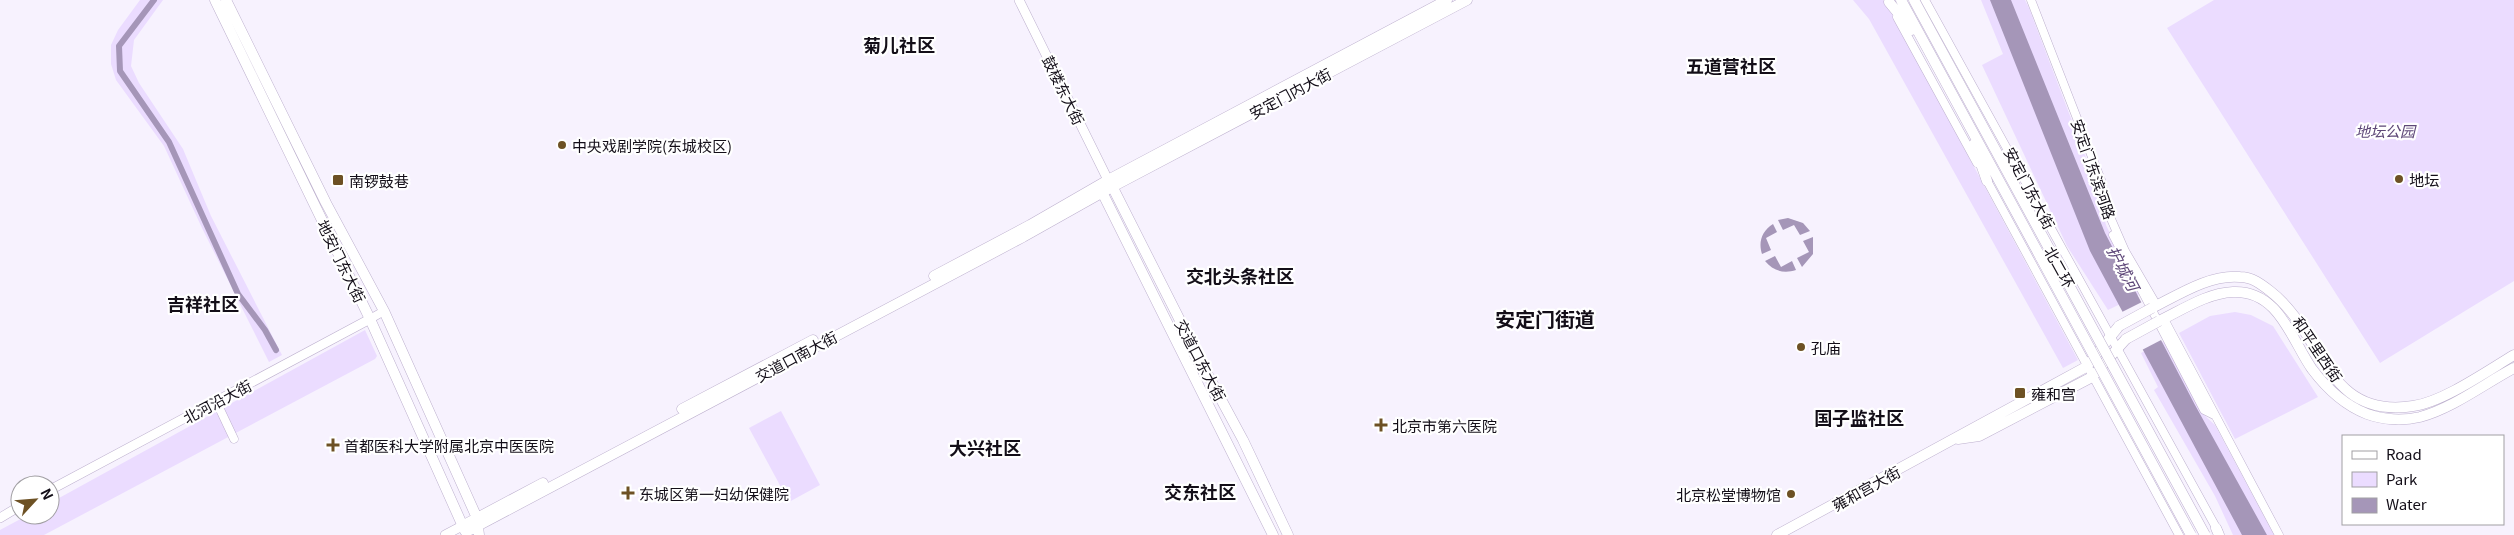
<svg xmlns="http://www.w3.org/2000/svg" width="2514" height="535" viewBox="0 0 2514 535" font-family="Georgia,'Noto Sans SC',serif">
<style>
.green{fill:#ebdcff}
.water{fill:#a596b8}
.pier{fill:#f7f2fe}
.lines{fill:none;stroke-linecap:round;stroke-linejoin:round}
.canal{stroke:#a596b8;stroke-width:6}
.tertiary-casing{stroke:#bdb0ce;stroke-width:9}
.secondary-casing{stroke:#bdb0ce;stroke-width:10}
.primary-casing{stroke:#bdb0ce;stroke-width:11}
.trunk-casing{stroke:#bdb0ce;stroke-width:11}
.tertiary{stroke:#fff;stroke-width:8}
.secondary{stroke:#fff;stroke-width:9}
.primary{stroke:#fff;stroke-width:10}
.trunk{stroke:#fff;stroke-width:10}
.primary-bridge-casing{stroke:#bdb0ce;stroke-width:11;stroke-linecap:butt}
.trunk-bridge-casing{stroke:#bdb0ce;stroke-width:11;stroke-linecap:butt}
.primary-bridge{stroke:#fff;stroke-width:10}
.trunk-bridge{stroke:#fff;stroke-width:10}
.poi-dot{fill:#6d5124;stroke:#fff;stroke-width:2}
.labels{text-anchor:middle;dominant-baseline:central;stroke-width:4.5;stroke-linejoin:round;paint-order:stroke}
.street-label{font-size:15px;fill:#130e18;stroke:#fff}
.park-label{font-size:15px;font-style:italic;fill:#5d4777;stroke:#fff}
.poi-label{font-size:15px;fill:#130e18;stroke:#fff;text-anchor:start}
.water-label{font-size:16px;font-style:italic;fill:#5f4879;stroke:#fff}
.quarter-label{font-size:18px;font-weight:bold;fill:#130e18;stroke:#fff}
.district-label{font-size:20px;font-weight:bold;fill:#130e18;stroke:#fff}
</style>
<rect width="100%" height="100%" fill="#f7f2fe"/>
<!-- green -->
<path class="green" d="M 140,0 L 163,0 L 134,40 L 131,66 L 139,83 L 183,149 L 211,216 L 282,355 L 269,362 L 202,228 L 164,146 L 116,80 L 111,64 L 111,45 L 118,30 Z
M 1853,0 L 1883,0 L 1886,3 L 2078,360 L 2063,368 L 1869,19 Z
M 1981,0 L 2025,0 L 2029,8 L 2093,176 L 2106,225 L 2139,295 L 2108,310 L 2067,246 L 1982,65 L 2003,54 Z
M 2214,0 L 2514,0 L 2514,281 L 2380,363 L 2167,28 Z
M 2235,312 L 2251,315 L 2273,326 L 2318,397 L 2235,439 L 2179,333 L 2210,316 Z
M 365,330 L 377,356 L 375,359 L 44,535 L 0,535 L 0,530 L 28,515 L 50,515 L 50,503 Z
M 2164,341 L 2203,414 L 2215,425 L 2274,535 L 2233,535 L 2215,496 L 2154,390 L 2158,387 L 2141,353 Z
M 781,411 L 820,485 L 789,502 L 749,428 Z"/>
<!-- water -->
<path class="water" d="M 1990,0 L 2011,0 L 2105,233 L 2195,405 L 2267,535 L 2242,535 L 2090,251 Z
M 1788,218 L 1803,223 L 1810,231 L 1800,235 L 1794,225 L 1783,230 L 1778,220 Z
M 1773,224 L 1777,232 L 1766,238 L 1771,250 L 1762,254 C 1758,242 1762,231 1773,224 Z
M 1813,237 L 1813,254 L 1802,267 L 1797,258 L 1809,252 L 1803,241 Z
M 1775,256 L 1781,267 L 1792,261 L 1796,270 C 1784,274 1773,271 1765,261 Z"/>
<!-- pier -->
<path class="pier" d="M 2144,301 L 2163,339 L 2140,351 L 2120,313 Z"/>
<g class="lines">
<!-- canal -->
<path class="canal" d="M 154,0 L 119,46 L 120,71 L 169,142 L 238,294 L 265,330 L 276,350"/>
<!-- tertiary casing -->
<g class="tertiary-casing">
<path id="tertiary" d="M 1925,0 L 2218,531
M 2031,0 L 2101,180 L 2108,212 L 2125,251 L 2157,306
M 1897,17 L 1977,163
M 1985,177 L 2179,535
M 2113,235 L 2204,410 L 2214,415
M 370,319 L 384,311
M 2164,319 L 2279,535
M 216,401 L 234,439"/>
</g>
<!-- secondary casing -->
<g class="secondary-casing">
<path id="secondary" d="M 1019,0 L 1108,180
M 50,490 L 370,319
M 0,518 L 20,506
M 445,535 L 462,526"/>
</g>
<!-- primary casing -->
<g class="primary-casing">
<path id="primary" d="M 215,0 L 370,319 L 465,531
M 226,0 L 326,203 L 384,311 L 477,518 L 479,535
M 1109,180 L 1202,364 L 1243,440 L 1288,535
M 1102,192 L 1273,535
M 934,276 L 1030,225 L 1108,180 L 1447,0
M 2152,308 C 2178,295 2210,274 2240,277 C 2252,277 2261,284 2270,291 C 2324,332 2324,420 2413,406 C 2443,402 2487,371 2514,355
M 2159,321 C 2182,310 2207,293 2233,292 C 2279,290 2291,339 2312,369 C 2327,389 2344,405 2367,414 C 2383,420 2403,421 2420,417 C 2453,408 2484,384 2514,368
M 682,409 L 813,340
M 1958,439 L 1979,436 L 2092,377 L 2126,339
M 462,526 L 543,483
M 466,532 L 1023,237 L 1112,187 L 1467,0
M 1777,535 L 2086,367 L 2119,326"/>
</g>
<!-- trunk casing -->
<g class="trunk-casing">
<path id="trunk" d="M 1901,0 L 2041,258
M 1914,0 L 2051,252
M 1889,2 L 1912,30
M 1974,144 L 1987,181
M 2216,528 L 2219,535"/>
</g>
<!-- tertiary -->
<use href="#tertiary" class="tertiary"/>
<!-- secondary -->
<use href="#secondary" class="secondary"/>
<!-- primary -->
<use href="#primary" class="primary"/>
<!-- trunk -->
<use href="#trunk" class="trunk"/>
<!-- primary-bridge casing -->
<g class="primary-bridge-casing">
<path id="primary-bridge" d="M 2119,326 L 2152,308
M 2126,339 L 2159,321"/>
</g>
<!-- trunk-bridge casing -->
<g class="trunk-bridge-casing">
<path id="trunk-bridge" d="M 2051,252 L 2205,535
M 2041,258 L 2191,535"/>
</g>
<!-- primary-bridge -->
<use href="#primary-bridge" class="primary-bridge"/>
<!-- trunk-bridge -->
<use href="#trunk-bridge" class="trunk-bridge"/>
</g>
<!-- markers -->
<g class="poi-dot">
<circle cx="562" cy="145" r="5"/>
<circle cx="2399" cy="179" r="5"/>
<rect x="332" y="174" width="12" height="12" rx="2.5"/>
<circle cx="1801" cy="347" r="5"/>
<rect x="2014" y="387" width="12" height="12" rx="2.5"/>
<path d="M1378.5 417.5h5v5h5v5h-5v5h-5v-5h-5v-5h5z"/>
<path d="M330.5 437.5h5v5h5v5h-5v5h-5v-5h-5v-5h5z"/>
<path d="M625.5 485.5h5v5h5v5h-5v5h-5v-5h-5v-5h5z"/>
<circle cx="1791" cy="494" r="5"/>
</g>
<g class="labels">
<!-- street labels -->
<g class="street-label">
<text transform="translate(1064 90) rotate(64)">鼓楼东大街</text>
<text transform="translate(1290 93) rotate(-28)">安定门内大街</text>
<text transform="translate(2094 169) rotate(71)">安定门东滨河路</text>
<text transform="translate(2030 188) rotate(62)">安定门东大街</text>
<text transform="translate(342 261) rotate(64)">地安门东大街</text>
<text transform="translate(2060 267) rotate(61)">北二环</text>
<text transform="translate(2318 349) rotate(56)">和平里西街</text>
<text transform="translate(796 356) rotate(-28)">交道口南大街</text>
<text transform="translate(1201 360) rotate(62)">交道口东大街</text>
<text transform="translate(217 401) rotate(-28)">北河沿大街</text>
<text transform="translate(1866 488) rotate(-29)">雍和宫大街</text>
</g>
<!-- park labels -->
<g class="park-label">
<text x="2385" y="130">地坛公园</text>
</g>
<!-- poi labels -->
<g class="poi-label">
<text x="572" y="145">中央戏剧学院(东城校区)</text>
<text x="2409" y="179">地坛</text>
<text x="349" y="180">南锣鼓巷</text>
<text x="1811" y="347">孔庙</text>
<text x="2031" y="393">雍和宫</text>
<text x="1392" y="425">北京市第六医院</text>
<text x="344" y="445">首都医科大学附属北京中医医院</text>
<text x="639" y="493">东城区第一妇幼保健院</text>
<text x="1781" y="494" text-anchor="end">北京松堂博物馆</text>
</g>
<!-- water labels -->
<g class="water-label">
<text transform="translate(2124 268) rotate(62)">护城河</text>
</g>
<!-- quarter labels -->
<g class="quarter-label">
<text x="899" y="44">菊儿社区</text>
<text x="1731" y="65">五道营社区</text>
<text x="1240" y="275">交北头条社区</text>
<text x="203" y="303">吉祥社区</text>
<text x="1859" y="417">国子监社区</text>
<text x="985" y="447">大兴社区</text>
<text x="1200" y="491">交东社区</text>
</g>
<!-- district labels -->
<g class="district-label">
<text x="1545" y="318">安定门街道</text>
</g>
</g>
<!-- legend -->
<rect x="2342" y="435" width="162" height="90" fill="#ffffff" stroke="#a19fa3"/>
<rect x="2352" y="451" width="25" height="8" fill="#ffffff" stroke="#a19fa3"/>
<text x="2386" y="460" font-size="15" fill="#130e18">Road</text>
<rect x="2352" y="472" width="25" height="15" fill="#ebdcff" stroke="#a19fa3"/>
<text x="2386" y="485" font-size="15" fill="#130e18">Park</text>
<rect x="2352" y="498" width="25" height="15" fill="#a596b8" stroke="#a19fa3"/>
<text x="2386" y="510" font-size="15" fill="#130e18">Water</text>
<!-- north arrow -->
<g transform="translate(35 500) rotate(64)"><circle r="24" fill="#ffffff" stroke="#a19fa3"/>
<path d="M0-4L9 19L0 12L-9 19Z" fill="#6d5124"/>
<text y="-8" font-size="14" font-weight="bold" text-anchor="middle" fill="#130e18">N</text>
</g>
</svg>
